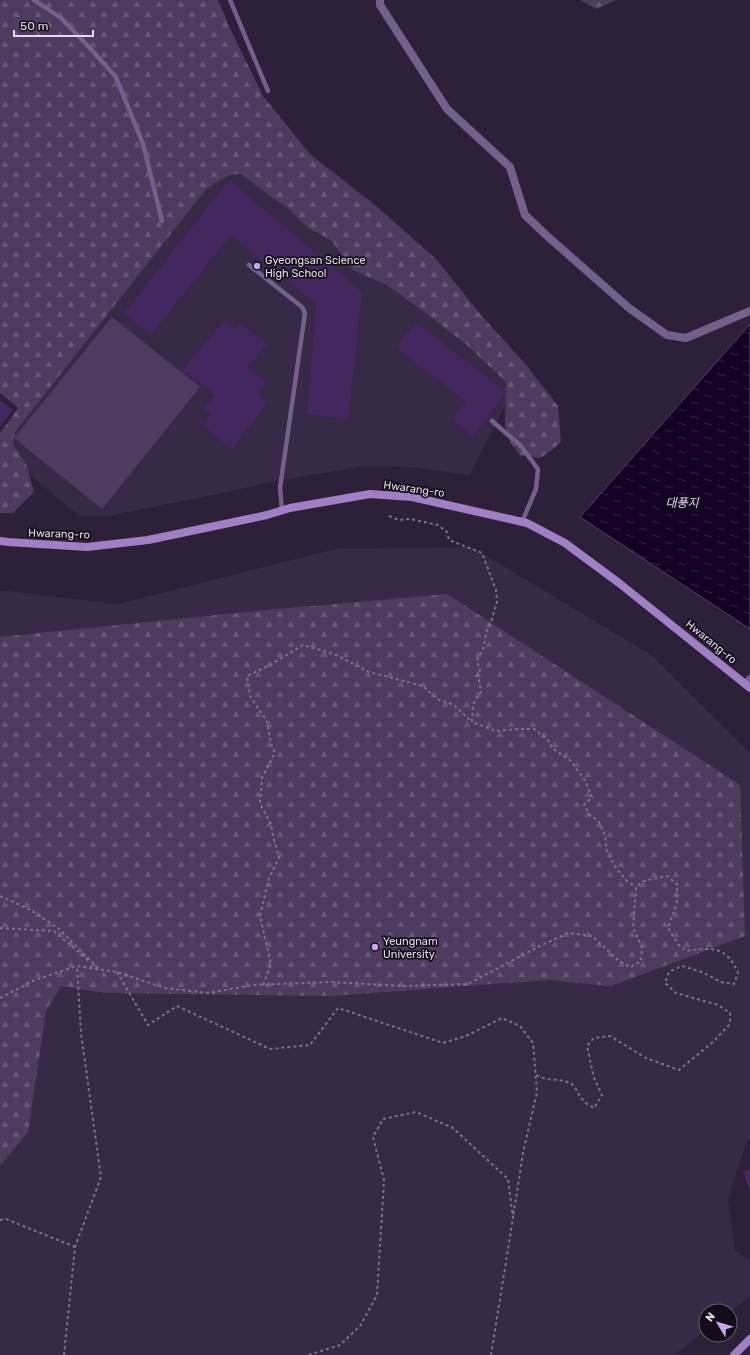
<svg xmlns="http://www.w3.org/2000/svg" width="750" height="1355" viewBox="0 0 750 1355" font-family="Rubik,'Noto Sans KR',sans-serif">
<style>
.built{fill:#372a46}
.forest{fill:url(#forest-firs)}
.park{fill:#4d3c5f}
.water{fill:url(#water-ripples);stroke:#524260}
.building{fill:#44275e}
.lines{fill:none;stroke-linecap:round;stroke-linejoin:round}
.path{stroke:#7c7386;stroke-width:2;stroke-dasharray:3 3;stroke-linecap:butt}
.lane{stroke:#74608b;stroke-width:4.5}
.street{stroke:#74608b;stroke-width:8}
.secondary{stroke:#a17fc4;stroke-width:8}
.poi-dot{fill:#c8a5ee;stroke:#120d18;stroke-width:1.5}
.labels{text-anchor:middle;dominant-baseline:central;stroke-width:3.5;stroke-linejoin:round;paint-order:stroke}
.poi-label{font-size:11px;fill:#e2dbea;stroke:#120d18;text-anchor:start}
.street-label{font-size:11px;fill:#e2dbea;stroke:#120d18}
.water-label{font-size:12px;font-style:italic;fill:#e5d5f9;stroke:#120d18}
</style>
<defs>
<pattern id="forest-firs" width="22" height="20" patternUnits="userSpaceOnUse"><rect width="22" height="20" fill="#4d3c5f"/><path d="M5 1l3.5 6h-7zM16 11l3.5 6h-7z" fill="#665876"/></pattern>
<pattern id="water-ripples" width="26" height="14" patternUnits="userSpaceOnUse"><rect width="26" height="14" fill="#140025"/><path d="M2 4q2-2 4 0t4 0M15 11q2-2 4 0t4 0" fill="none" stroke="#362545"/></pattern>
</defs>
<rect width="100%" height="100%" fill="#2c2138"/>
<!-- built -->
<path class="built" d="M 231,151 L 517,382 L 470,475 L 409,467 L 365,466 L 265,483 L 223,493 L 109,516 L 79,516 L 15,462 L 5,434 Z
M 472,547 L 651,655 L 750,753 L 750,1140 L 747,1141 L 728,1199 L 735,1251 L 750,1260 L 750,1296 L 730,1312 L 706,1311 L 706,1330 L 674,1355 L 0,1355 L 0,590 L 117,604 L 336,549 Z"/>
<!-- forest -->
<path class="forest" d="M 0,0 L 218,0 L 234,37 L 263,96 L 310,154 L 376,206 L 436,259 L 481,315 L 526,365 L 558,406 L 561,442 L 551,451 L 540,458 L 520,455 L 510,442 L 505,425 L 506,382 L 467,345 L 427,314 L 387,285 L 353,270 L 331,240 L 308,228 L 287,207 L 274,199 L 241,174 L 229,175 L 206,189 L 15,432 L 13,445 L 26,464 L 34,492 L 13,513 L 0,513 L 0,433 L 18,408 L 0,393 Z
M 580,0 L 616,0 L 596,9 Z
M 447,594 L 740,785 L 745,936 L 611,986 L 548,980 L 331,996 L 106,993 L 61,986 L 46,1011 L 28,1132 L 0,1166 L 0,637 L 267,610 Z"/>
<!-- park -->
<path class="park" d="M 112,317 L 200,387 L 102,509 L 14,438 Z"/>
<!-- water -->
<path class="water" d="M 750,324 L 750,629 L 580,517 Z"/>
<!-- building -->
<path class="building" d="M 229,180 L 362,292 L 348,420 L 307,414 L 316,304 L 231,235 L 151,335 L 124,313 Z
M 224,320 L 235,329 L 240,323 L 267,344 L 248,368 L 266,382 L 257,394 L 268,402 L 232,449 L 202,425 L 211,414 L 204,408 L 215,395 L 183,370 Z
M 416,322 L 506,392 L 473,437 L 452,419 L 466,402 L 396,347 Z
M 0,400 L 13,410 L 0,427 Z
M 750,1169 L 750,1191 L 743,1172 Z"/>
<g class="lines">
<!-- path -->
<path class="path" d="M 389,516 L 399,520 L 410,519 L 438,525 L 447,532 L 449,540 L 482,553 L 496,590 L 497,602 L 491,622 L 487,630 L 483,649 L 477,660 L 480,671 L 477,677 L 479,680 L 481,692 L 473,704 L 472,722 L 496,731 L 518,729 L 534,729 L 549,741 L 552,748 L 571,761 L 584,779 L 592,797 L 584,805 L 589,814 L 599,822 L 605,835 L 607,852 L 616,868 L 627,881 L 636,887
M 0,896 L 29,909 L 58,928 L 98,968
M 0,928 L 54,931 L 89,961
M 117,972 L 148,1025 L 177,1006 L 270,1049 L 310,1045 L 338,1008 L 443,1043 L 466,1036 L 502,1018 L 520,1026 L 533,1043 L 537,1092 L 523,1153 L 513,1218 L 508,1179 L 453,1128 L 416,1112 L 383,1119 L 373,1137 L 384,1180 L 377,1295 L 360,1326 L 340,1345 L 308,1355
M 263,985 L 271,964 L 260,916 L 269,878 L 279,858 L 273,836 L 271,824 L 260,804 L 262,778 L 275,753 L 271,744 L 267,721 L 250,696 L 247,676 L 270,665 L 303,645 L 334,654 L 369,672 L 423,686 L 437,699 L 454,705 L 472,722
M 0,998 L 35,980 L 77,966 L 117,972 L 165,988 L 207,993 L 254,985 L 330,982 L 404,986 L 468,984 L 538,947 L 568,933 L 592,936 L 619,961 L 631,967 L 641,961 L 642,947 L 633,928 L 636,887 L 644,881 L 667,876 L 677,884 L 677,902 L 668,928 L 678,944 L 686,951 C 711,947 727,946 738,973 L 734,984 L 721,982 L 702,972 L 682,966 L 669,972 L 665,983 L 676,993 L 718,1005 L 730,1013 L 730,1024 L 713,1042 L 679,1070 L 646,1058 L 610,1036 L 594,1038 L 587,1046 L 594,1078 L 602,1095 L 594,1108 C 591,1106 586,1104 584,1101 C 579,1097 577,1089 573,1085 C 562,1076 545,1084 535,1073
M 0,1220 L 6,1219 L 75,1247
M 64,1355 L 75,1247 L 101,1177 L 81,1033 L 77,966
M 491,1355 L 513,1218"/>
<!-- lane -->
<path class="lane" d="M 34,0 L 61,18 L 89,47 L 116,77 L 143,144 L 162,221
M 230,0 L 268,91
M 249,265 L 302,307 L 305,313 L 280,488 L 282,510
M 492,421 L 520,445 L 538,469 L 536,489 L 522,522"/>
<!-- street -->
<path class="street" d="M 380,0 L 380,5 L 447,109 L 510,167 L 525,215 L 546,235 L 629,308 L 667,335 L 686,338 L 750,311
M 746,684 L 750,679"/>
<!-- secondary -->
<path class="secondary" d="M 0,541 L 8,542 L 87,547 L 148,540 L 267,515 L 290,508 L 370,494 L 412,497 L 527,523 L 565,543 L 619,583 L 750,688
M 734,1355 L 750,1339"/>
</g>
<!-- markers -->
<g class="poi-dot">
<circle cx="257" cy="266" r="4"/>
<circle cx="375" cy="947" r="4"/>
</g>
<g class="labels">
<!-- poi labels -->
<g class="poi-label">
<text x="265" y="260">Gyeongsan Science<tspan x="265" dy="13">High School</tspan></text>
<text x="383" y="941">Yeungnam<tspan x="383" dy="13">University</tspan></text>
</g>
<!-- street labels -->
<g class="street-label">
<text transform="translate(414 489) rotate(8)">Hwarang-ro</text>
<text transform="translate(59 534) rotate(2)">Hwarang-ro</text>
<text transform="translate(711 642) rotate(39)">Hwarang-ro</text>
</g>
<!-- water labels -->
<g class="water-label">
<text x="682" y="503">대풍지</text>
</g>
</g>
<!-- north arrow -->
<g transform="translate(718 1323) rotate(308)"><circle r="19" fill="#120d18" stroke="#655f6c"/>
<path d="M0-3L7 15L0 10L-7 15Z" fill="#c8a5ee"/>
<text y="-6" font-size="11" font-weight="bold" text-anchor="middle" fill="#e2dbea">N</text>
</g>
<!-- scale -->
<path d="M14 30v6h79v-6" fill="none" stroke="#e2dbea" stroke-width="2"/>
<text x="20" y="30" font-size="12" fill="#e2dbea" stroke="#120d18" stroke-width="3" paint-order="stroke">50 m</text>
</svg>
